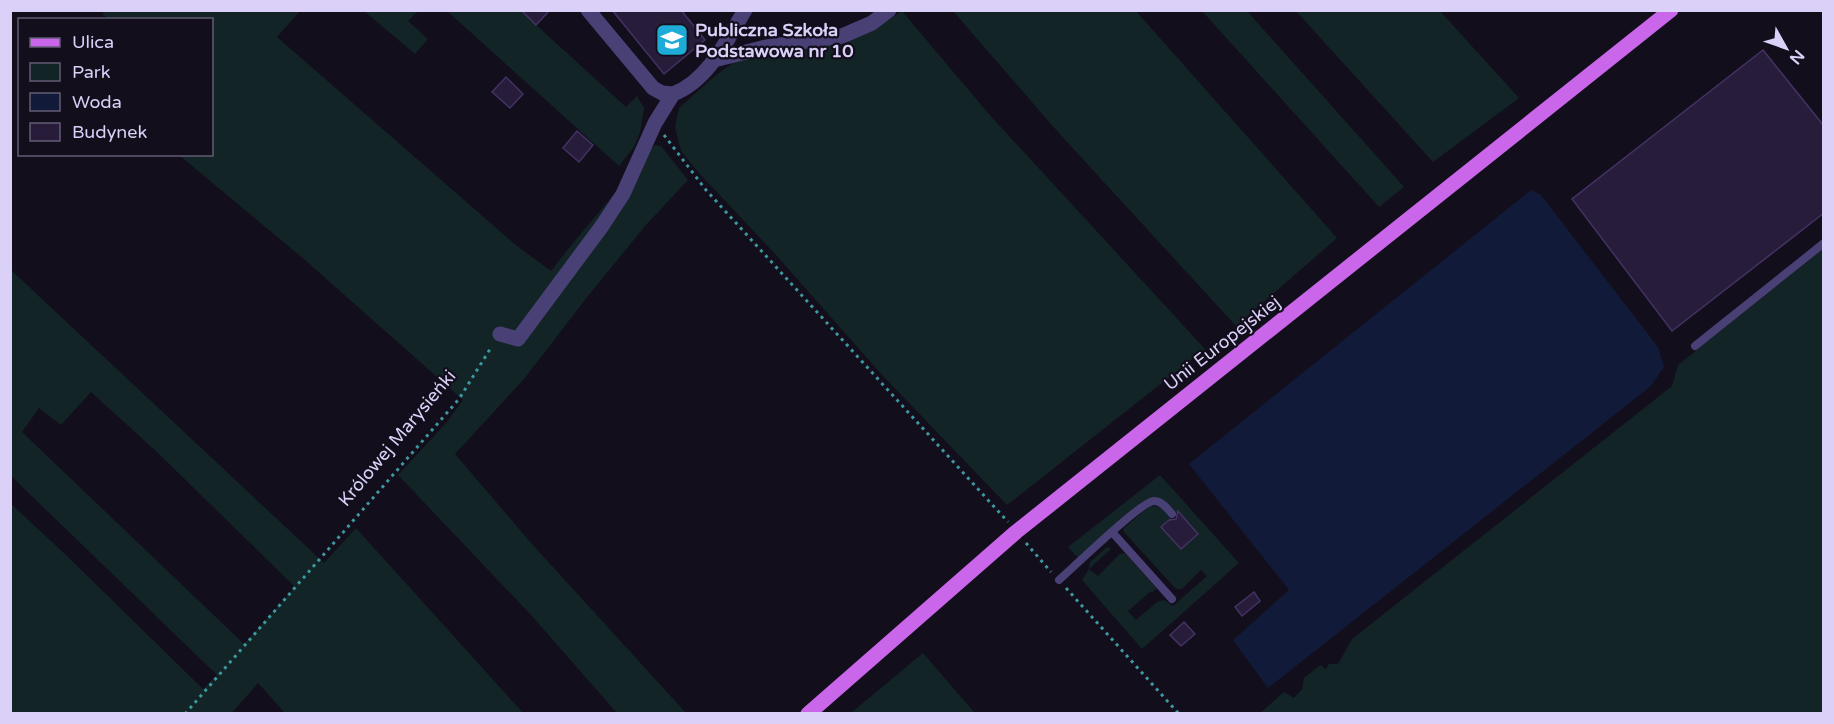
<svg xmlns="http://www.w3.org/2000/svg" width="1834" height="724" viewBox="0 0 1834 724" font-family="'Varela Round',sans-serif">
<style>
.green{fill:#122426;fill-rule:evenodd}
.water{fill:#111b39}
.building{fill:#271d3b;stroke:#433264;stroke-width:1.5}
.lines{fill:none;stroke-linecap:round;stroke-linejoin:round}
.path{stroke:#3d98a0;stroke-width:3;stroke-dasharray:3 4.5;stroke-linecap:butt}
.service{stroke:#494075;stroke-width:8}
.minor{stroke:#494075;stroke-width:15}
.primary{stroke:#ca66ea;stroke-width:15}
.labels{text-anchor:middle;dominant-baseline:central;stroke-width:4.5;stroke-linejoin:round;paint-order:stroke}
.poi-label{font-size:18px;font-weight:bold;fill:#dad0f8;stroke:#130e1c;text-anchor:start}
.street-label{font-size:18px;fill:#dad0f8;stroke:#130e1c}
</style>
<rect width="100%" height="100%" fill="#130e1c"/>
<!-- green -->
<path class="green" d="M 106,10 L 300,11 L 277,37 L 517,246 L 551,271 C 570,246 590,223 610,199 C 625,180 637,161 655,145 L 661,146 L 688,180 L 645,226 L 588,296 L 524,379 L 455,454 L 532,544 L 686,713 L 617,713 L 531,615 L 398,475 L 446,423 L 463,400 L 305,260 L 179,155 L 212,154 L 212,20 L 109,19 L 102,14 Z
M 364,11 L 418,11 L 408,21 L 428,39 L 415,54 Z
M 447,11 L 521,11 L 626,107 L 637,96 L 644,108 L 640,132 L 634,147 L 619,166 Z
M 902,11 L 988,113 L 1205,349 L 1007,505 L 883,376 L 776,255 L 697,171 L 681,151 L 675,127 L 679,108 L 716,75 L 740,58 L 762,53 L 821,46 L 873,30 Z
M 953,11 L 1136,11 L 1337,238 L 1236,326 L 1057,131 Z
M 1202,11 L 1247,11 L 1404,187 L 1379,207 Z
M 1296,11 L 1440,11 L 1519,98 L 1433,162 Z
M 1823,249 L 1823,713 L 1259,714 L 1284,692 L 1294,698 L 1302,689 L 1304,678 L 1320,665 L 1326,669 L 1329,664 L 1338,664 L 1352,639 L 1672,386 L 1678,365 Z
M 11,270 L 324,563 L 356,528 L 523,713 L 285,713 L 258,683 L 232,713 L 11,713 L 11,504 L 66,555 L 203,689 L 217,675 L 11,476 ZM 91,392 L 158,453 L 295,587 L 244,644 L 22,432 L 39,408 L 61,425 Z
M 1160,475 L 1239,563 L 1142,649 L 1082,580 L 1089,569 L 1090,562 L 1107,547 L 1111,549 L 1089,569 L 1098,576 L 1120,554 L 1125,553 L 1157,589 L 1152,592 L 1151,591 L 1128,611 L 1136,620 L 1157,602 L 1164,600 L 1173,606 L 1207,576 L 1201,570 L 1182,589 L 1176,589 L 1123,531 L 1124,528 L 1151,505 L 1161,508 L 1171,518 L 1161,527 L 1181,549 L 1198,533 L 1178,512 L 1176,513 L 1165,501 L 1155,497 L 1142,502 L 1079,559 L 1068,547 Z
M 923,653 L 975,713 L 851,713 Z"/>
<!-- water -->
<path class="water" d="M 1531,190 L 1541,195 L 1658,347 L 1664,367 L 1651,386 L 1268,688 L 1233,640 L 1289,590 L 1189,464 Z"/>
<!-- building -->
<path class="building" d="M 521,10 L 550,10 L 536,25 Z
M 612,10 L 681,10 L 705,40 L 664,74 Z
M 1763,50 L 1824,126 L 1824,213 L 1672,331 L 1572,199 Z
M 506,77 L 523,94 L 510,108 L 492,92 Z
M 577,131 L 593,145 L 579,162 L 563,148 Z
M 1178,511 L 1198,534 L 1181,549 L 1161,527 L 1169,520 L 1176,519 Z
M 1254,592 L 1260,601 L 1242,616 L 1235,607 Z
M 1184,622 L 1195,634 L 1181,646 L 1170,635 Z"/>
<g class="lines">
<!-- path -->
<path class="path" d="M 664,135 L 706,190 L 1008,522
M 1026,543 L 1051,572
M 1066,588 L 1179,714
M 185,714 L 459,399 L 492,346"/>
<!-- service -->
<path class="service" d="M 1695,346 L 1824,243
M 1112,532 L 1172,599
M 1059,580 C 1073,568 1141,501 1154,501 C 1162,501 1168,509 1172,514"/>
<!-- minor -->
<path class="minor" d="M 588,10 L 653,88 L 662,93 L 673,94
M 714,60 L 766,47 L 842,36 L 872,23 L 889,10
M 673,94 C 708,81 727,40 745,10
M 500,334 L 518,339 L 602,226 L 623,194 L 655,123 L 673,94"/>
<!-- primary -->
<path class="primary" d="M 808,714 L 1016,532 L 1671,10"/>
</g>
<!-- icons -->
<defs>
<g id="school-square" transform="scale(1.725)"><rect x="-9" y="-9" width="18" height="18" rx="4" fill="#1eabd7" stroke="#130e1c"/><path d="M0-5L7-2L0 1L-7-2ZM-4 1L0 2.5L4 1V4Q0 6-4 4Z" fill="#fff"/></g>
</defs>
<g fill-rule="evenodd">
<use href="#school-square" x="672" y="40"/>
</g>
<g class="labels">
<!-- poi labels -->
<g class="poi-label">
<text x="695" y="30">Publiczna Szkoła<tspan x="695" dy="21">Podstawowa nr 10</tspan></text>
</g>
<!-- street labels -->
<g class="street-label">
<text transform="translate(1222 343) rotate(-38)">Unii Europejskiej</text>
<text transform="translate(397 438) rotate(-50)">Królowej Marysieńki</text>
</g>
</g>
<!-- border -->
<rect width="1834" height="724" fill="none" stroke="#dad0f8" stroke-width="24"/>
<!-- legend -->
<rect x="18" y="18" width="195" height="138" fill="#130e1c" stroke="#635c74" stroke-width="1.5"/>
<rect x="30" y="38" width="30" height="9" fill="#ca66ea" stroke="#635c74" stroke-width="1.5"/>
<text x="72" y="48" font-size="18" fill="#dad0f8">Ulica</text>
<rect x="30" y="63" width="30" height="18" fill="#122426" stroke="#635c74" stroke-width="1.5"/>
<text x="72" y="78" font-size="18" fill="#dad0f8">Park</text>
<rect x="30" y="93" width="30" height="18" fill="#111b39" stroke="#635c74" stroke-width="1.5"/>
<text x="72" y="108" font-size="18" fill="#dad0f8">Woda</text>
<rect x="30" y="123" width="30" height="18" fill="#271d3b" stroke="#635c74" stroke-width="1.5"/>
<text x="72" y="138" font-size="18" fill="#dad0f8">Budynek</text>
<!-- north arrow -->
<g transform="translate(1786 48) rotate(130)" stroke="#130e1c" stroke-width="4.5" paint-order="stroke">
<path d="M0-4.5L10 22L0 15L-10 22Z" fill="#dad0f8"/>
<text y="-9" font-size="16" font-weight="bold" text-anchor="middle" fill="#dad0f8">N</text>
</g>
</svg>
